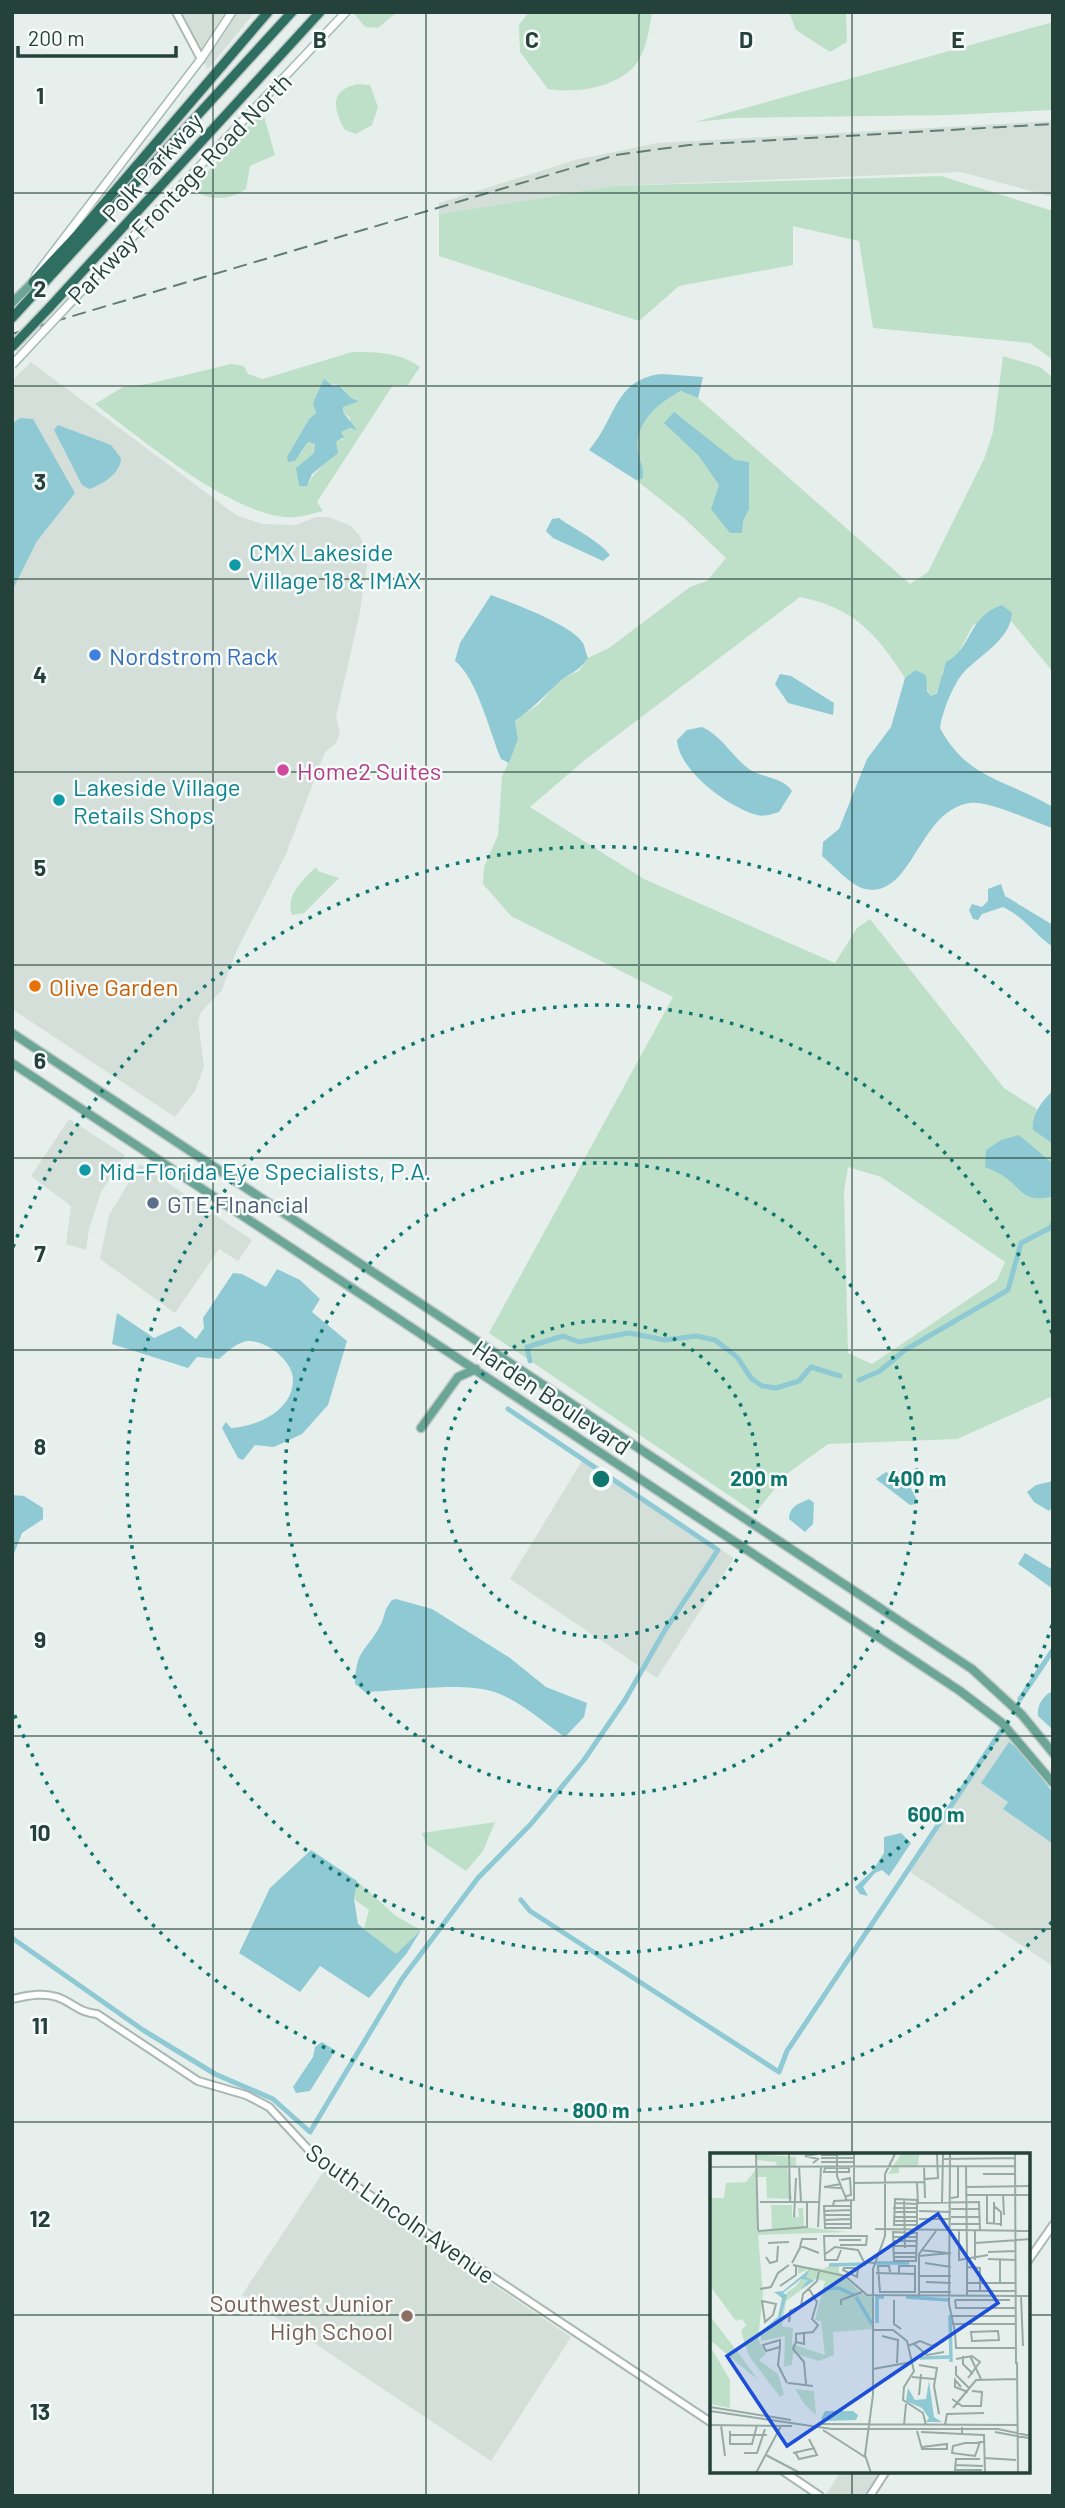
<svg xmlns="http://www.w3.org/2000/svg" width="1065" height="2508" viewBox="0 0 1065 2508" font-family="Barlow,sans-serif">
<style>
.built{fill:#d4dfda}
.green{fill:#bfe0c8;fill-rule:evenodd}
.water{fill:#8ec9d4}
.lines{fill:none;stroke-linecap:round;stroke-linejoin:round}
.canal{stroke:#8ec9d4;stroke-width:5}
.tertiary-casing{stroke:#a8b8b2;stroke-width:10}
.secondary-casing{stroke:#a4bbb3;stroke-width:10}
.primary-casing{stroke:#c2cac8;stroke-width:11}
.motorway-casing{stroke:#c2cac8;stroke-width:12}
.tertiary{stroke:#fff;stroke-width:6}
.secondary{stroke:#fff;stroke-width:7}
.primary{stroke:#6aa596;stroke-width:8}
.motorway{stroke:#2f6f62;stroke-width:9}
.rail{stroke:#5f7d75;stroke-width:2;stroke-dasharray:14 7;stroke-linecap:butt}
.secondary-bridge-casing{stroke:#a4bbb3;stroke-width:10;stroke-linecap:butt}
.motorway-bridge-casing{stroke:#c2cac8;stroke-width:12;stroke-linecap:butt}
.secondary-bridge{stroke:#fff;stroke-width:7}
.motorway-bridge{stroke:#2f6f62;stroke-width:9}
.grid{fill:none;stroke:#24423a;stroke-width:2;stroke-opacity:0.55}
.ring{fill:none;stroke:#0f766e;stroke-width:3.5;stroke-dasharray:3.5 7}
.culture-dot{fill:#0f9aa8;stroke:#f7fbf9;stroke-width:2.5}
.shop-dot{fill:#3f7fe0;stroke:#f7fbf9;stroke-width:2.5}
.hotel-dot{fill:#d1479c;stroke:#f7fbf9;stroke-width:2.5}
.food-dot{fill:#e8710a;stroke:#f7fbf9;stroke-width:2.5}
.service-dot{fill:#5c6f8a;stroke:#f7fbf9;stroke-width:2.5}
.education-dot{fill:#8d6e63;stroke:#f7fbf9;stroke-width:2.5}
.labels{text-anchor:middle;dominant-baseline:central;stroke-width:5;stroke-linejoin:round;paint-order:stroke}
.street-label{font-size:24px;fill:#24423a;stroke:#f7fbf9}
.culture-label{font-size:24px;fill:#0d838f;stroke:#f7fbf9;text-anchor:start}
.shop-label{font-size:24px;fill:#366cbe;stroke:#f7fbf9;text-anchor:start}
.hotel-label{font-size:24px;fill:#b23c85;stroke:#f7fbf9;text-anchor:start}
.food-label{font-size:24px;fill:#c56008;stroke:#f7fbf9;text-anchor:start}
.service-label{font-size:24px;fill:#4e5e75;stroke:#f7fbf9;text-anchor:start}
.education-label{font-size:24px;fill:#785e54;stroke:#f7fbf9;text-anchor:end}
.inset-river{fill:none;stroke:#8ec9d4;stroke-width:3.5}
.inset-road{fill:none;stroke:#98aaa4;stroke-width:2}
.view{fill:#1d4ed8;fill-opacity:0.15;stroke:#1d4ed8;stroke-width:3.5}
.inset-edge{fill:none;stroke:#24423a;stroke-width:3.5}
.grid-label{font-size:23px;text-anchor:middle;font-weight:bold;fill:#24423a;stroke:#f7fbf9;stroke-width:5;stroke-linejoin:round;paint-order:stroke}
.centre{fill:#0f766e;stroke:#f7fbf9;stroke-width:3.5}
.ring-label{font-size:21px;text-anchor:middle;font-weight:bold;fill:#0f766e;stroke:#f7fbf9;stroke-width:5;stroke-linejoin:round;paint-order:stroke}
</style>
<rect width="100%" height="100%" fill="#e6efeb"/>
<!-- built -->
<path class="built" d="M 179,12 L 228,12 L 201,53 Z
M 235,12 L 255,12 L 208,69 L 203,61 Z
M 1053,121 L 1053,197 L 961,172 L 614,186 L 440,214 L 439,203 L 575,160 L 657,143 Z
M 31,362 L 236,515 L 262,524 L 296,525 L 316,517 L 329,517 L 351,526 L 360,536 L 366,550 L 367,565 L 359,617 L 336,717 L 340,733 L 336,743 L 325,752 L 286,854 L 236,952 L 222,990 L 201,1012 L 198,1021 L 204,1066 L 195,1091 L 175,1117 L 12,1009 L 12,381 Z
M 69,1119 L 125,1155 L 101,1192 L 89,1229 L 86,1250 L 66,1244 L 71,1206 L 31,1176 Z
M 140,1164 L 252,1240 L 238,1261 L 219,1249 L 175,1313 L 100,1259 L 109,1215 Z
M 582,1461 L 734,1558 L 657,1678 L 510,1579 Z
M 1002,1727 L 1014,1745 L 1009,1742 L 1008,1802 L 1004,1810 L 1053,1844 L 1053,1966 L 907,1870 Z
M 324,2171 L 571,2337 L 491,2461 L 242,2295 Z
M 841,2471 L 882,2471 L 866,2496 L 825,2496 Z"/>
<!-- green -->
<path class="green" d="M 357,12 L 397,12 L 378,28 L 365,27 L 355,15 Z
M 529,12 L 652,12 C 649,31 646,55 632,69 C 609,89 576,93 548,89 L 520,52 L 519,25 Z
M 789,12 L 846,12 L 847,42 L 830,52 L 796,30 Z
M 1053,22 L 1053,110 L 949,115 L 735,118 L 695,122 Z
M 359,84 L 370,85 L 378,107 L 372,125 L 356,134 L 345,130 C 333,109 329,89 359,84 Z
M 260,114 L 264,116 L 275,155 L 250,166 L 246,189 C 228,201 209,201 192,189 Z
M 941,176 L 1053,211 L 1053,360 L 1030,343 L 873,328 L 859,241 L 793,226 L 793,265 L 679,286 L 639,321 L 439,256 L 439,203 L 440,214 L 614,186 Z
M 352,352 C 377,352 399,352 420,367 L 407,386 L 393,385 L 317,502 L 323,511 C 314,513 305,516 296,517 C 239,522 140,438 95,404 L 123,387 L 148,384 L 231,364 L 244,366 L 248,374 L 263,379 ZM 329,384 L 340,385 L 351,398 L 358,401 L 343,406 L 343,412 L 350,418 L 350,428 L 340,432 L 343,439 L 336,442 C 333,462 315,468 307,486 L 299,485 L 297,468 L 314,453 L 315,444 L 308,442 L 300,455 L 287,457 L 309,419 L 316,413 L 315,406 Z
M 1003,356 L 1040,367 L 1053,378 L 1053,672 L 1011,621 L 1012,613 L 973,625 L 957,656 L 942,672 C 943,682 941,691 931,696 L 915,670 L 905,678 C 876,633 854,608 800,597 L 586,759 L 530,807 L 644,879 L 835,963 L 857,928 L 870,919 L 1004,1088 L 1037,1109 L 1033,1130 L 1053,1144 L 1053,1396 L 957,1439 L 828,1444 L 788,1473 L 755,1513 L 489,1333 L 673,997 L 511,916 L 483,884 L 484,867 L 498,835 L 502,777 L 518,739 L 515,721 L 539,704 L 560,679 L 579,671 L 588,658 L 609,648 L 690,587 L 707,581 L 726,558 L 684,518 L 636,480 L 642,479 C 643,468 640,461 638,451 C 634,422 659,403 682,391 L 698,398 L 910,584 L 928,572 L 984,459 L 993,432 ZM 848,1167 L 881,1177 L 1005,1262 L 997,1280 L 872,1364 L 848,1353 L 844,1191 Z
M 316,867 L 318,871 L 339,878 L 304,913 L 292,915 C 285,895 303,880 316,867 Z
M 495,1822 L 483,1851 L 466,1871 L 426,1844 L 422,1833 Z
M 357,1881 L 396,1916 L 421,1930 L 396,1955 L 364,1928 L 369,1910 L 354,1899 Z"/>
<!-- water -->
<path class="water" d="M 662,374 L 703,377 L 698,398 L 681,391 C 659,403 634,422 638,452 C 640,462 645,469 642,479 L 636,480 L 589,450 C 617,418 614,379 662,374 Z
M 324,379 L 333,386 L 339,385 L 351,398 L 359,401 L 343,407 L 343,412 L 357,430 L 350,428 L 341,432 L 344,437 L 336,442 L 338,453 L 312,474 L 307,486 L 299,486 L 296,468 L 314,453 L 315,444 L 308,442 L 295,461 L 288,462 L 287,457 L 309,419 L 316,413 L 313,403 Z
M 674,412 L 735,460 L 749,462 L 749,509 L 743,521 L 742,533 L 730,533 L 711,509 L 719,485 L 699,456 L 664,423 Z
M 20,418 L 33,419 L 75,493 L 37,541 L 12,591 L 12,424 Z
M 58,425 L 111,445 L 121,458 C 121,473 102,485 89,489 L 82,485 L 54,430 Z
M 559,518 C 575,530 597,539 610,555 L 603,561 L 553,538 L 546,531 L 552,519 Z
M 491,595 C 512,603 571,624 583,643 C 585,647 586,654 588,658 C 577,674 569,672 558,683 C 543,697 532,709 515,721 L 518,739 L 509,763 L 501,759 C 490,733 477,678 455,661 L 460,643 Z
M 1002,605 L 1012,613 C 1011,639 980,655 964,672 C 953,684 942,713 940,728 C 968,780 1006,779 1053,807 L 1053,828 C 1033,822 989,800 970,803 C 918,810 913,899 865,889 C 851,886 833,865 822,856 L 823,842 L 839,829 L 867,759 L 891,727 L 905,678 L 915,670 L 926,675 L 927,691 L 931,696 L 937,693 L 946,662 C 973,648 967,617 1002,605 Z
M 780,674 L 791,676 L 834,703 L 833,715 L 788,703 L 775,684 Z
M 702,727 C 723,736 732,758 752,771 C 765,778 783,778 792,791 L 779,812 C 772,814 764,817 757,815 C 728,807 679,771 677,740 L 687,730 Z
M 1001,884 L 1005,896 L 1053,925 L 1053,947 C 1033,933 1024,917 1003,907 L 982,914 L 978,920 L 973,919 L 969,910 L 972,904 L 982,907 L 988,901 L 988,889 Z
M 1053,1090 L 1053,1144 L 1033,1130 C 1031,1114 1042,1102 1053,1090 Z
M 1019,1135 L 1051,1162 L 1051,1197 C 1022,1202 1024,1191 1006,1178 C 1000,1173 992,1170 985,1167 L 986,1150 L 1001,1140 Z
M 277,1269 L 300,1280 L 320,1299 L 312,1312 L 347,1341 L 328,1405 L 302,1434 L 274,1447 L 255,1445 L 243,1460 L 238,1458 L 222,1428 L 226,1422 L 231,1428 C 258,1426 293,1411 293,1379 C 293,1359 259,1334 241,1343 C 233,1346 225,1354 219,1359 L 197,1357 L 188,1368 L 112,1344 L 117,1313 L 154,1338 L 180,1326 L 196,1339 L 204,1328 L 203,1318 L 233,1273 L 242,1274 L 266,1287 Z
M 886,1472 L 908,1483 L 917,1500 L 915,1504 L 910,1505 L 876,1479 Z
M 1053,1481 L 1053,1506 L 1049,1511 L 1034,1502 L 1027,1492 L 1036,1485 Z
M 12,1495 L 24,1496 L 43,1508 L 43,1519 L 22,1533 L 12,1559 Z
M 809,1499 L 814,1503 L 813,1524 L 805,1532 L 789,1519 C 790,1506 798,1504 809,1499 Z
M 1025,1553 L 1053,1570 L 1053,1589 L 1018,1564 Z
M 396,1599 L 432,1609 L 510,1658 L 546,1687 L 587,1703 L 584,1717 L 565,1737 C 542,1722 517,1698 491,1691 C 460,1682 399,1691 365,1692 L 355,1684 C 356,1647 367,1652 381,1624 C 386,1614 383,1611 392,1600 Z
M 1053,1691 L 1053,1730 L 1038,1716 C 1037,1705 1043,1695 1053,1691 Z
M 1009,1742 L 1023,1752 L 1053,1793 L 1053,1844 L 1003,1809 L 1008,1802 L 981,1783 Z
M 901,1833 L 911,1843 L 889,1876 L 882,1870 L 875,1873 L 863,1887 L 868,1896 L 860,1894 L 855,1887 L 873,1870 L 884,1853 L 884,1837 Z
M 311,1850 L 357,1881 L 354,1899 L 358,1924 L 396,1954 L 421,1930 L 407,1953 L 369,1998 L 320,1966 L 300,1992 L 239,1953 L 270,1888 Z
M 322,2042 L 333,2049 L 332,2056 L 310,2091 L 296,2093 L 293,2087 L 313,2057 L 315,2047 Z"/>
<g class="lines">
<!-- canal -->
<path class="canal" d="M 530,1361 L 527,1347 L 563,1336 L 579,1342 L 629,1333 L 665,1340 L 696,1336 L 715,1340 L 737,1357 L 751,1378 L 762,1386 L 776,1388 L 799,1381 L 811,1367 L 840,1376
M 859,1380 L 880,1371 L 905,1350 L 1008,1290 L 1021,1243 L 1050,1228 L 1053,1223
M 1020,1699 L 1053,1650
M 521,1900 L 530,1911 L 779,2072 L 787,2051 L 1001,1731
M 12,1938 L 143,2030 L 215,2074 L 273,2099 L 310,2132 L 402,1979 L 478,1878 L 531,1824 L 584,1760 L 625,1700 L 665,1630 L 718,1550 L 508,1409"/>
<!-- tertiary casing -->
<g class="tertiary-casing">
<path id="tertiary" d="M 176,12 L 201,59
M 12,1999 C 27,1996 42,1992 57,1997 C 74,2003 77,2012 97,2014 L 198,2081 L 246,2095 L 269,2107 L 320,2162 L 712,2423
M 1028,2261 L 1053,2225
M 783,2471 L 820,2496
M 870,2496 L 886,2471"/>
</g>
<!-- secondary casing -->
<g class="secondary-casing">
<path id="secondary" d="M 36,275 L 201,59 L 232,12
M 71,302 L 346,12"/>
</g>
<!-- primary casing -->
<g class="primary-casing">
<path id="primary" d="M 12,303 L 33,282
M 12,1033 L 972,1669 L 1022,1715 L 1053,1753
M 12,1063 L 960,1691 L 1002,1723 L 1053,1783
M 421,1428 L 458,1377 L 476,1369"/>
</g>
<!-- motorway casing -->
<g class="motorway-casing">
<path id="motorway" d="M 33,282 L 78,234 L 268,12
M 49,308 L 320,12
M 12,318 L 292,12"/>
</g>
<!-- tertiary -->
<use href="#tertiary" class="tertiary"/>
<!-- secondary -->
<use href="#secondary" class="secondary"/>
<!-- primary -->
<use href="#primary" class="primary"/>
<!-- motorway -->
<use href="#motorway" class="motorway"/>
<!-- rail -->
<path class="rail" d="M 12,334 L 616,155 L 689,145 L 1053,124"/>
<!-- secondary-bridge casing -->
<g class="secondary-bridge-casing">
<path id="secondary-bridge" d="M 12,365 L 71,302"/>
</g>
<!-- motorway-bridge casing -->
<g class="motorway-bridge-casing">
<path id="motorway-bridge" d="M 12,347 L 49,308"/>
</g>
<!-- secondary-bridge -->
<use href="#secondary-bridge" class="secondary-bridge"/>
<!-- motorway-bridge -->
<use href="#motorway-bridge" class="motorway-bridge"/>
</g>
<!-- grid -->
<path class="grid" d="M 213,12 L 213,2496M 426,12 L 426,2496M 639,12 L 639,2496M 852,12 L 852,2154M 12,193 L 1053,193M 12,386 L 1053,386M 12,579 L 1053,579M 12,772 L 1053,772M 12,965 L 1053,965M 12,1158 L 1053,1158M 12,1350 L 1053,1350M 12,1543 L 1053,1543M 12,1736 L 1053,1736M 12,1929 L 1053,1929M 12,2122 L 1053,2122M 12,2315 L 712,2315M 1028,2315 L 1053,2315M 852,2471 L 852,2496"/>
<!-- distance rings -->
<g class="ring">
<circle cx="601" cy="1479" r="158"/>
<circle cx="601" cy="1479" r="316"/>
<path d="M1052 1625A474 474 0 1 1 1052 1333"/>
<path d="M1052 1922A632 632 0 0 1 13 1711M13 1247A632 632 0 0 1 1052 1036"/>
</g>
<!-- markers -->
<g class="culture-dot">
<circle cx="235" cy="565" r="7"/>
<circle cx="59" cy="800" r="7"/>
<circle cx="85" cy="1170" r="7"/>
</g>
<circle class="shop-dot" cx="95" cy="655" r="7"/>
<circle class="hotel-dot" cx="283" cy="770" r="7"/>
<circle class="food-dot" cx="35" cy="986" r="7"/>
<circle class="service-dot" cx="153" cy="1203" r="7"/>
<circle class="education-dot" cx="407" cy="2316" r="7"/>
<g class="labels">
<!-- street labels -->
<g class="street-label">
<text transform="translate(152 167) rotate(-48)">Polk Parkway</text>
<text transform="translate(179 188) rotate(-46)">Parkway Frontage Road North</text>
<text transform="translate(552 1397) rotate(34)">Harden Boulevard</text>
<text transform="translate(401 2213) rotate(35)">South Lincoln Avenue</text>
</g>
<!-- culture labels -->
<g class="culture-label">
<text x="249" y="551">CMX Lakeside<tspan x="249" dy="28">Village 18 &amp; IMAX</tspan></text>
<text x="73" y="786">Lakeside Village<tspan x="73" dy="28">Retails Shops</tspan></text>
<text x="99" y="1170">Mid-Florida Eye Specialists, P.A.</text>
</g>
<!-- shop labels -->
<g class="shop-label">
<text x="109" y="655">Nordstrom Rack</text>
</g>
<!-- hotel labels -->
<g class="hotel-label">
<text x="297" y="770">Home2 Suites</text>
</g>
<!-- food labels -->
<g class="food-label">
<text x="49" y="986">Olive Garden</text>
</g>
<!-- service labels -->
<g class="service-label">
<text x="167" y="1203">GTE FInancial</text>
</g>
<!-- education labels -->
<g class="education-label">
<text x="393" y="2302">Southwest Junior<tspan x="393" dy="28">High School</tspan></text>
</g>
</g>
<!-- overview -->
<g transform="translate(710 2153)">
<rect width="320" height="320" fill="#e6efeb"/>
<path d="M 47,1 L 86,4 L 86,13 L 77,14 L 82,46 L 57,45 L 56,24 L 47,24 L 48,78 L 62,78 L 61,52 L 82,52 L 82,64 L 89,64 L 88,55 L 93,55 L 94,74 L 137,79 L 48,82 L 53,140 L 48,186 L 56,201 L 49,207 L 68,221 L 74,241 L 70,244 L 39,203 L 31,178 L 36,172 L 32,166 L 26,168 L 0,133 L 0,45 L 14,45 L 16,30 L 36,29 L 47,15 L 67,14 L 66,9 L 47,7 ZM 191,1 L 209,1 L 208,13 L 189,14 L 189,20 L 178,21 ZM 123,110 L 129,110 L 129,119 L 152,141 L 162,143 L 162,176 L 123,179 L 124,202 L 109,208 L 83,200 L 82,212 L 74,214 L 75,183 L 51,188 L 51,179 L 70,168 L 77,139 L 85,134 L 99,116 L 88,121 L 88,113 L 114,116 ZM 106,126 L 115,128 L 105,167 L 111,168 L 115,202 L 82,191 L 83,175 L 72,173 L 76,148 ZM 0,163 L 33,206 L 48,227 L 0,187 ZM 0,193 L 20,227 L 20,255 L 0,251 ZM 85,236 L 104,238 L 106,262 L 95,252 Z" fill="#bfe0c8" fill-rule="evenodd"/>
<path d="M 100,116 L 96,124 L 104,128 L 91,136 L 98,127 L 91,126 L 73,140 L 77,142 L 70,167 L 51,179 L 68,164 L 72,145 L 64,139 L 73,138 ZM 219,228 L 224,264 L 232,269 L 216,269 L 219,265 L 212,255 L 196,248 L 198,235 L 205,247 L 216,246 ZM 115,258 L 143,258 L 148,262 L 146,267 L 116,268 L 111,266 Z" fill="#8ec9d4"/>
<path class="inset-river" d="M 166,110 L 199,110M 119,112 L 156,111M 114,136 L 129,135 L 144,142M 146,144 L 162,171M 196,144 L 239,147M 240,162 L 241,209M 167,170 L 167,144 L 174,144M 210,205 L 239,204"/>
<path class="inset-road" d="M 46,1 L 48,77M 79,1 L 80,49M 127,1 L 127,23 L 137,48M 240,1 L 239,151 L 245,179M 305,1 L 306,211M 111,2 L 144,1M 111,5 L 144,5M 233,6 L 305,5M 111,9 L 144,9M 103,10 L 108,6 L 95,3 L 107,1M 89,13 L 91,49M 214,13 L 215,45M 0,14 L 305,13M 256,14 L 257,103M 115,15 L 139,15 L 139,19 L 114,19 ZM 273,21 L 305,21M 215,26 L 228,25 L 227,1M 131,27 L 140,25 L 141,42 L 136,43M 144,30 L 215,29M 207,30 L 208,50 L 269,49 L 270,78M 131,31 L 114,34 L 131,35M 256,34 L 321,33M 293,41 L 294,62M 256,42 L 321,42M 277,42 L 277,70 L 291,71M 241,45 L 248,44 L 248,13M 185,46 L 207,47 L 207,72 L 184,72 ZM 194,46 L 195,95M 141,48 L 141,75 L 115,75 L 114,53 L 141,53M 50,49 L 109,49M 284,49 L 284,71M 185,50 L 207,51M 232,50 L 233,1M 123,53 L 124,48 L 144,47 L 144,1M 284,53 L 291,59 L 291,73M 183,55 L 207,55M 241,56 L 270,56M 114,58 L 141,57M 209,58 L 241,59M 184,59 L 207,59M 114,62 L 141,62M 84,64 L 86,25M 184,64 L 207,64M 241,64 L 270,64M 209,66 L 241,66M 114,67 L 141,66M 184,68 L 207,68M 114,71 L 141,71M 241,71 L 270,71M 108,74 L 111,14M 165,76 L 321,78M 48,78 L 97,74 L 97,49M 249,78 L 249,107 L 278,102M 265,78 L 265,107M 183,79 L 207,80 L 206,108 L 184,108 ZM 183,84 L 207,84M 129,87 L 151,87M 183,88 L 207,88M 58,90 L 79,89M 265,90 L 321,86M 130,92 L 156,92 L 157,83 L 114,83 L 115,107 L 127,107 L 131,97M 183,93 L 207,93M 90,94 L 92,86 L 107,86M 211,97 L 237,100M 278,99 L 306,98M 183,100 L 207,100M 114,102 L 125,94 L 148,97 L 154,109 L 165,110M 209,103 L 241,100M 56,104 L 60,110 L 67,108 L 68,93M 183,104 L 207,104M 257,105 L 257,143M 278,106 L 306,107M 82,110 L 91,93 L 109,100M 215,110 L 241,114M 83,112 L 135,123 L 157,142 L 321,143M 257,114 L 270,115 L 270,138M 148,115 L 147,124 L 133,117 L 134,115 ZM 180,119 L 179,113 L 168,113 L 170,139 L 205,139 L 205,113 L 189,113 L 189,121M 166,120 L 205,121M 209,123 L 241,123M 216,129 L 241,130M 257,130 L 305,130M 290,130 L 290,106M 70,133 L 86,122 L 86,113M 50,136 L 61,134 L 68,120 L 79,112M 257,138 L 306,138M 209,139 L 241,139M 311,143 L 313,193M 209,144 L 209,101 L 226,78M 184,147 L 184,171 L 191,176M 245,147 L 246,155 L 306,155M 245,147 L 300,147M 52,148 L 66,151 L 63,162 L 55,169 ZM 131,152 L 131,147 L 152,139M 80,163 L 79,169 L 80,158 L 91,153 L 93,141 L 107,128 L 109,118M 241,163 L 306,163M 242,171 L 306,171M 320,175 L 320,199M 163,177 L 183,177 L 197,188 L 204,218 L 194,234 L 193,247 L 213,260 L 216,272M 245,179 L 246,195 L 306,195M 261,179 L 288,178 L 289,187 L 262,188 ZM 94,181 L 94,191 L 86,189 L 86,181 L 103,179 L 108,172 L 102,166 L 107,149 L 99,136M 172,183 L 188,187 L 187,210M 86,189 L 83,196 L 94,209 L 96,231M 204,191 L 217,202 L 234,199M 198,193 L 210,188 L 222,193 L 234,188M 70,194 L 56,198 L 53,192 L 70,187 L 70,194 L 68,212 L 77,230M 253,203 L 253,211 L 263,221M 260,203 L 271,226M 246,206 L 262,203 L 270,209 L 258,225M 307,209 L 308,320M 209,212 L 227,215 L 224,233 L 229,261M 246,213 L 246,222 L 259,235M 163,216 L 202,209M 202,224 L 224,226M 78,230 L 103,233M 251,234 L 245,227 L 245,234 L 258,239M 209,242 L 211,221M 242,246 L 252,253 L 271,253 L 272,239 L 262,238M 0,254 L 81,267M 243,255 L 266,227 L 307,226M 0,258 L 122,276 L 288,276 L 321,283M 109,271 L 308,272M 0,272 L 82,273M 11,272 L 15,303M 194,272 L 196,251M 235,272 L 237,261 L 274,260M 113,277 L 155,304M 20,278 L 20,291 L 42,291 L 47,272M 207,278 L 212,296 L 237,296 L 237,291 L 212,294M 211,279 L 252,281 L 252,274M 285,279 L 318,285M 252,281 L 274,282 L 275,320M 20,282 L 57,282M 270,289 L 265,303 L 242,300 L 243,293 L 255,290 L 267,290 L 270,289 L 275,289M 85,299 L 89,306 L 107,302 L 99,286M 34,300 L 47,300 L 55,276M 83,300 L 105,295M 56,302 L 90,320M 275,305 L 306,307M 270,306 L 246,306 L 245,317 L 272,317M 245,312 L 273,313M 46,320 L 71,273M 161,320 L 155,302 L 163,242 L 163,116 L 175,83 L 175,21 L 185,1"/>
<path class="view" d="M 228,61 L 288,150 L 77,293 L 17,203 Z"/>
<rect width="320" height="320" class="inset-edge"/>
</g>
<g class="grid-label">
<text x="320" y="48">B</text>
<text x="532" y="48">C</text>
<text x="746" y="48">D</text>
<text x="958" y="48">E</text>
<text x="40" y="104">1</text>
<text x="40" y="297">2</text>
<text x="40" y="490">3</text>
<text x="40" y="683">4</text>
<text x="40" y="876">5</text>
<text x="40" y="1069">6</text>
<text x="40" y="1262">7</text>
<text x="40" y="1455">8</text>
<text x="40" y="1648">9</text>
<text x="40" y="1841">10</text>
<text x="40" y="2034">11</text>
<text x="40" y="2227">12</text>
<text x="40" y="2420">13</text>
</g>
<circle cx="601" cy="1479" r="10" class="centre"/>
<g class="ring-label">
<text x="759" y="1486">200 m</text>
<text x="917" y="1486">400 m</text>
<text x="936" y="1822">600 m</text>
<text x="601" y="2118">800 m</text>
</g>
<!-- border -->
<rect width="1065" height="2508" fill="none" stroke="#24423a" stroke-width="28"/>
<!-- scale -->
<path d="M18 46v10h158v-10" fill="none" stroke="#24423a" stroke-width="3.5"/>
<text x="28" y="46" font-size="21" fill="#24423a" stroke="#f7fbf9" stroke-width="5" paint-order="stroke">200 m</text>
</svg>
